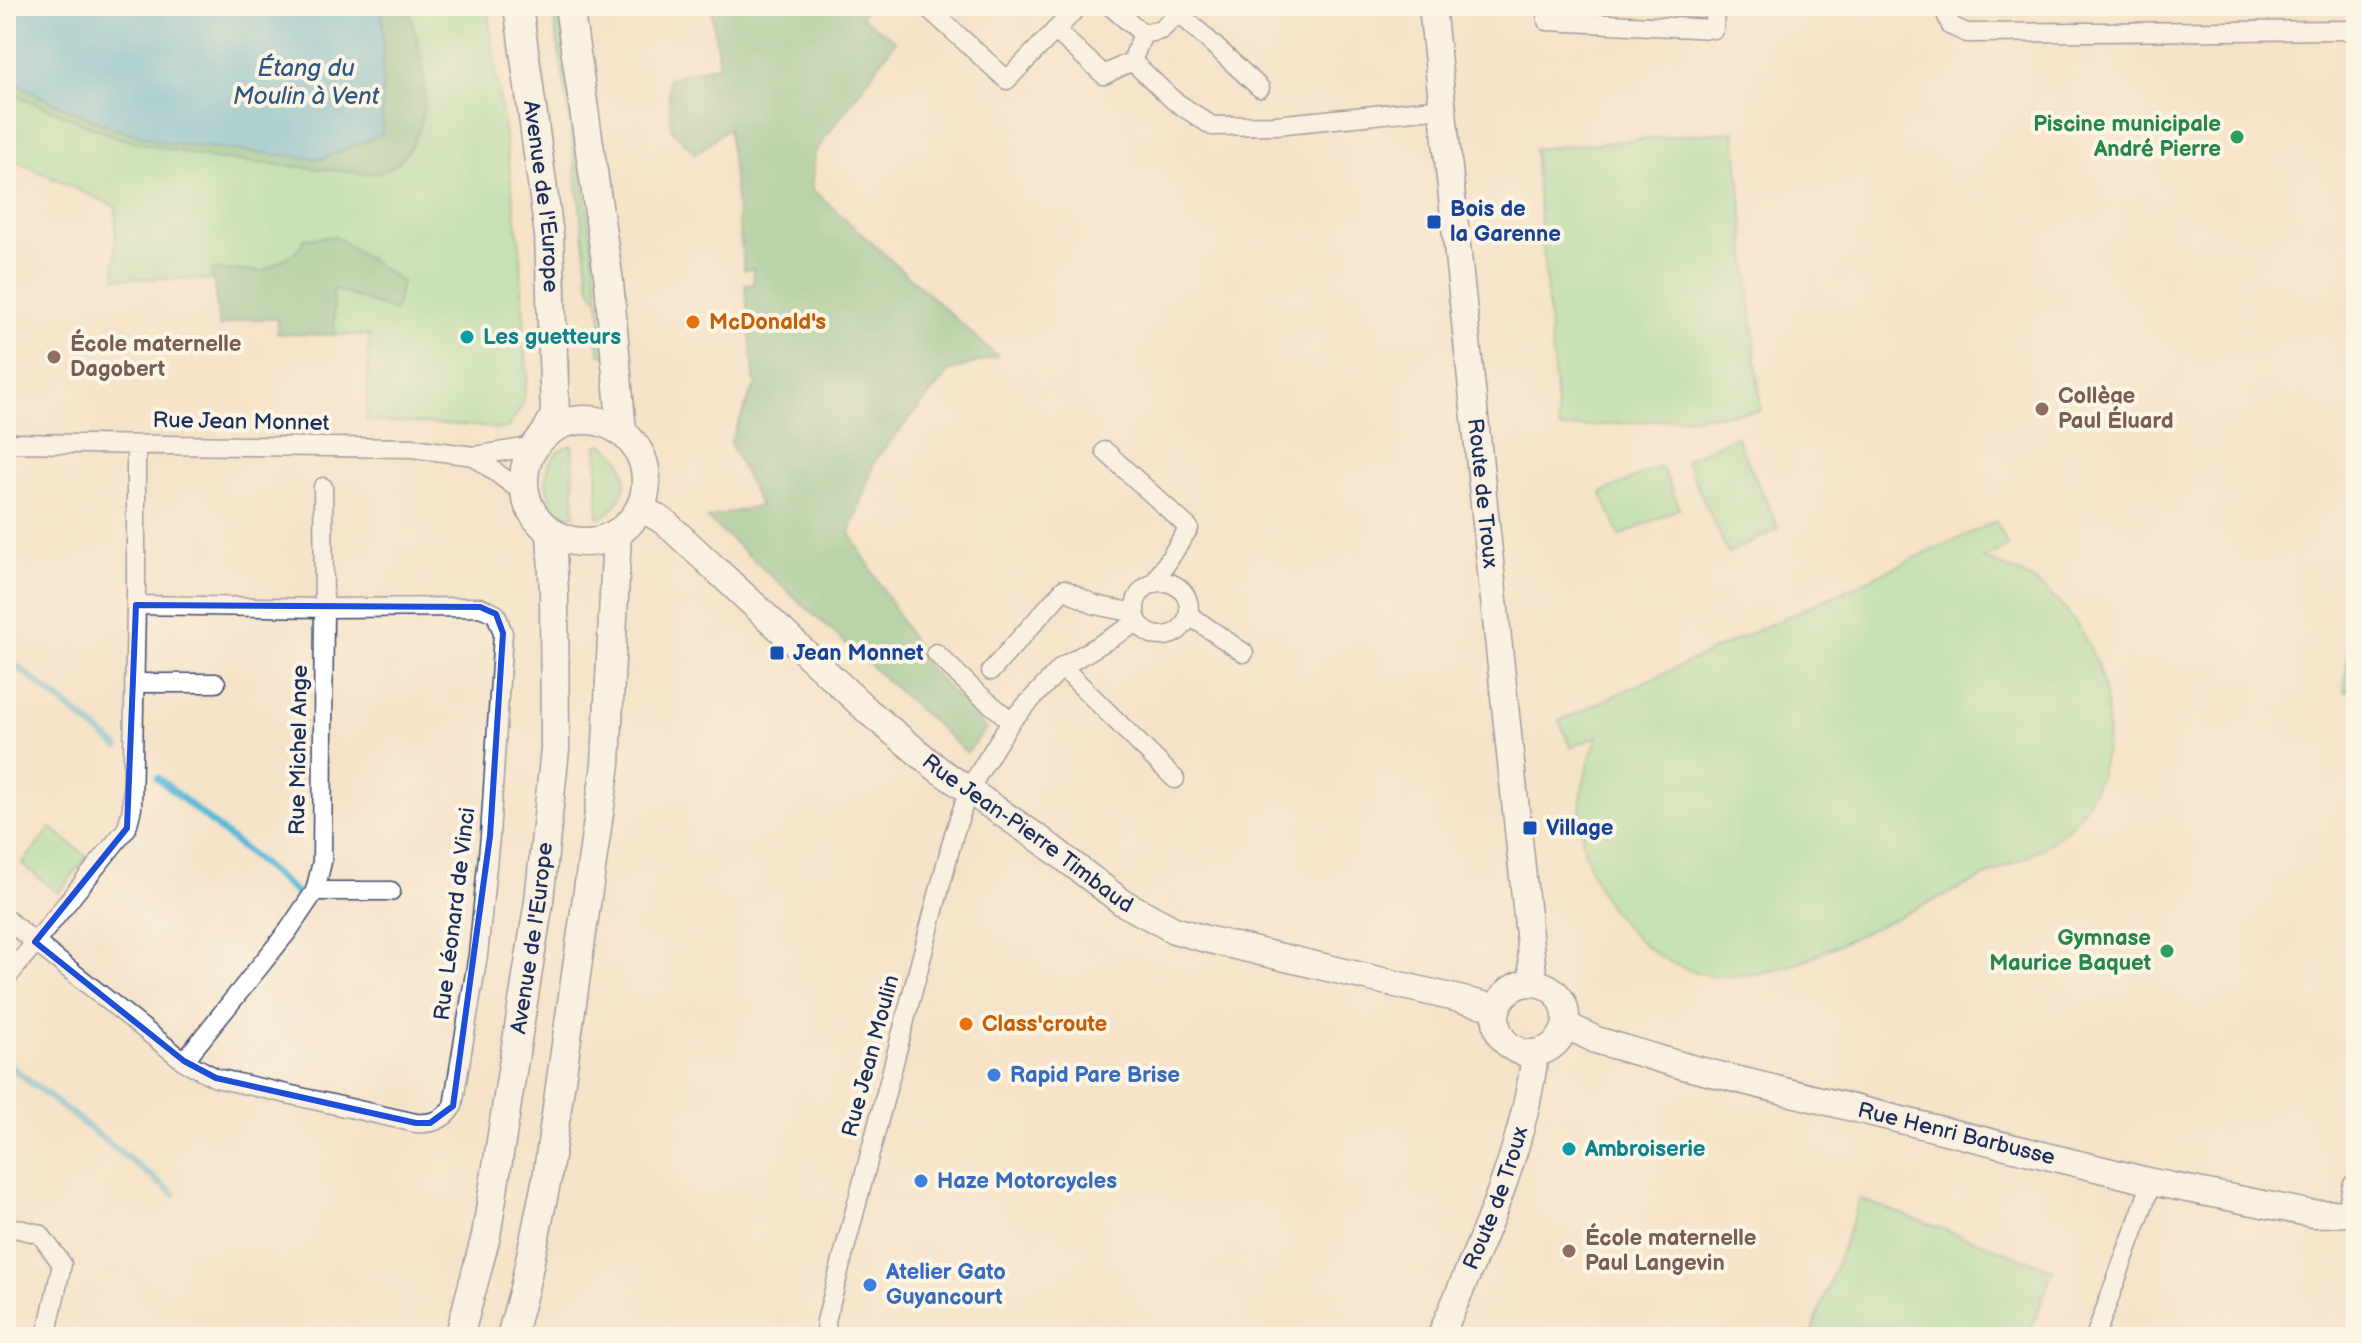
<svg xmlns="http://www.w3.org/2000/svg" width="2362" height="1343" viewBox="0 0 2362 1343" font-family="'Balsamiq Sans',sans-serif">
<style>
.green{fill:#8ddf9f;stroke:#54877e;stroke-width:2}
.forest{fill:#72be86;stroke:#467672;stroke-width:2}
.water{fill:#59b9d8;stroke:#3a749b;stroke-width:2}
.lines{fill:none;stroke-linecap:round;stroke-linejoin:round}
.stream{stroke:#59b9d8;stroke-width:7}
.street-casing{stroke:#3c4a6e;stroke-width:21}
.secondary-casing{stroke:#3c4a6e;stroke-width:29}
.primary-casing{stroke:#3c4a6e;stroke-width:31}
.street{stroke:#fff;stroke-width:18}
.secondary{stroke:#fff;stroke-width:26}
.primary{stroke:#fff;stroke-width:28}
.marked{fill:none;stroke:#1d4ed8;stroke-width:6;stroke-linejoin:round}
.leisure-dot{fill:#2e9e5b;stroke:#fcf5e5;stroke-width:3}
.transit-dot{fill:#1a4fb4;stroke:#fcf5e5;stroke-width:3}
.food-dot{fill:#e8710a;stroke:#fcf5e5;stroke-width:3}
.culture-dot{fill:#0f9aa8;stroke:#fcf5e5;stroke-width:3}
.education-dot{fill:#8d6e63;stroke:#fcf5e5;stroke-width:3}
.shop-dot{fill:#3f7fe0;stroke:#fcf5e5;stroke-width:3}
.labels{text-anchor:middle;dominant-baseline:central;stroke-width:8;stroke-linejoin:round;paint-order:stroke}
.leisure-label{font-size:22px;font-weight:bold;fill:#27864d;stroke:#fcf5e5;text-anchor:end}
.street-label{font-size:22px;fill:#1b2f5e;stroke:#fcf5e5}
.transit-label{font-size:22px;font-weight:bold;fill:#164399;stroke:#fcf5e5;text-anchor:start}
.food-label{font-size:22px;font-weight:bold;fill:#c56008;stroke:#fcf5e5;text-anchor:start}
.culture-label{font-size:22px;font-weight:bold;fill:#0d838f;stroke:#fcf5e5;text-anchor:start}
.education-label{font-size:22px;font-weight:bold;fill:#785e54;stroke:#fcf5e5;text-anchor:start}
.shop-label{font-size:22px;font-weight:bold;fill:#366cbe;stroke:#fcf5e5;text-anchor:start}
.water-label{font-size:24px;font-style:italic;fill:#2e5883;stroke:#fcf5e5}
</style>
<rect width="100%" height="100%" fill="#fcf5e5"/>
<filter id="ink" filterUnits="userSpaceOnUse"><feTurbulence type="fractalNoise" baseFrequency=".0125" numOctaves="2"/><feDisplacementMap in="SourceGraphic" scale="16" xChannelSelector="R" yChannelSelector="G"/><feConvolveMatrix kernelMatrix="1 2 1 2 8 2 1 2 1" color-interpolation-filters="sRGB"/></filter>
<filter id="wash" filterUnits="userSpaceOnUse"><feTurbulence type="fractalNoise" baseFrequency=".006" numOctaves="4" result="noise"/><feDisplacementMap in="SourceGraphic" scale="32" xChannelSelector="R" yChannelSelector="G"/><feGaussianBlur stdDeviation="1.8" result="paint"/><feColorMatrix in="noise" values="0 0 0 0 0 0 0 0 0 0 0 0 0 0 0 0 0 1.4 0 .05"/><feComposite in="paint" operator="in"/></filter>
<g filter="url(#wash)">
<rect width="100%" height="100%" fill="#f5e3c9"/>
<!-- green -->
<path class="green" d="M 6,6 L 487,6 L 520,248 L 527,378 L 522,406 L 508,428 L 496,429 L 474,426 L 366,421 L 369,335 L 335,335 L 333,307 L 296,281 L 115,278 L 116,207 L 6,157 Z
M 525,6 L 533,6 C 553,131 566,256 572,383 L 563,393 Z
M 552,6 L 559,6 L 607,356 L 599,353 L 597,329 L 602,321 L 599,300 L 590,289 L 568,107 Z
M 1735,131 L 1761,411 L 1559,429 L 1534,149 Z
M 1736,436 L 1779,529 L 1728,553 L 1685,460 Z
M 601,444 C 636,460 630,501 601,518 L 598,517 L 597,446 Z
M 572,445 L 575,514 L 571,517 C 539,506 537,453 572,445 Z
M 1661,466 L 1680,508 L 1620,536 L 1601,493 Z
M 1996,521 L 2008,546 L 1983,559 C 2005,566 2026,574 2043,588 C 2111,643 2130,747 2077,818 C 2064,835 2047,846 2029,856 L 1799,963 C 1769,972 1739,980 1708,975 C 1636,963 1579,885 1580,813 C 1581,786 1588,761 1598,736 L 1571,748 L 1559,721 Z
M 2356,553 L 2356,676 L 2346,692 L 2344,691 Z
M 51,828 L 87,857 L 58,893 L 22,864 Z
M 1860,1199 L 2053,1269 L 2029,1337 L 1810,1337 Z"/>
<!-- forest -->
<path class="forest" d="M 381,6 L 409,6 C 420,58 441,111 403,157 C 391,172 373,177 353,172 L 213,159 L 118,138 L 6,91 L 6,78 L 54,103 L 114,128 L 382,134 L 383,25 Z
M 711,6 L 867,6 L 861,17 L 896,41 L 815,152 L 812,189 L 997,356 L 950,371 L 876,458 L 850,533 L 928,667 L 986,729 L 967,753 L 707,518 L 760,506 L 730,442 L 755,385 L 745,285 L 754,284 L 753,269 L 744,270 L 728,128 L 696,154 L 671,129 L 668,78 L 719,65 Z
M 335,236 L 402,282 L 395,311 L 333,289 L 335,335 L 277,334 L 277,319 L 247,319 L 219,327 L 212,270 L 263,271 L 297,251 L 304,239 Z"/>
<!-- water -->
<path class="water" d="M 6,6 L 381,6 L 383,25 L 382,134 L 321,159 L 167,143 L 114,128 L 54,103 L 6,78 Z"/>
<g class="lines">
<!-- stream -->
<path class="stream" d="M 6,658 L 28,675
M 33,679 L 118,747
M 158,778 L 296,893
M 6,1063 L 174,1194"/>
</g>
</g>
<g filter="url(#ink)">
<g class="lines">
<!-- street casing -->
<g class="street-casing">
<path id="street" d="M 926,6 L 1007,80 L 1079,6
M 1547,6 L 1547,21 L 1714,29 L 1715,6
M 1943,6 L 1951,26 L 1967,33 L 2356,30
M 1055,30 L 1104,75 L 1132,61 L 1143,34 L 1110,6
M 1143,34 L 1161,30 L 1179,13 L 1260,88
M 1132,61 L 1173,100 L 1212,126 L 1276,125 L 1443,108
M 6,443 L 412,448 L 474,456 L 535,446
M 1105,451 L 1189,528 L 1154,583
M 474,456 L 525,494
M1135 609a27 27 0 1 1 54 0a27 27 0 1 1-54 0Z
M 1189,615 L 1244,653
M 936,653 L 974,690 L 1011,721
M 1062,667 L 1175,779
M 991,671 L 1064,589 L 1095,605 L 1135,613
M 134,683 L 216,683
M 315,891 L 391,891
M 6,919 L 184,1061 L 216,1078 L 416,1123 C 433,1124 444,1120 453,1106 L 478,955 L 490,836 L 503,633 L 496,614 L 480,607 L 324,608 L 136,605
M 6,979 L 127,828 L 132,808 L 136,605 L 136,445
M 184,1061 L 288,931 L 315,891 L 322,862 L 324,608 L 323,487
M 6,1226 L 40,1234 L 62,1264 L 46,1337
M 827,1337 L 826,1321 L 954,834 L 969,789 L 1011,721 L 1062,667 L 1138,622
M 2095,1337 L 2152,1182"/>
</g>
<!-- secondary casing -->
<g class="secondary-casing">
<g id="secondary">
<path id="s1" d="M 1432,6 L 1534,983"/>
<path id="s2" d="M 640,507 L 666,523 L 869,712 L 939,770 L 1041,840 L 1122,902 L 1174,930 L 1206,939 L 1497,1008"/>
<circle cx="1531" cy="1018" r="35"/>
<path id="s3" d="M 1566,1025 L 1596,1040 L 1687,1067 L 2152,1182 L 2313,1214 L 2354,1213"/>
<path d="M 2356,1187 L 2352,1204 L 2356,1216"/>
<path id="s4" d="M 1440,1337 C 1479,1246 1524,1153 1535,1053"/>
</g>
</g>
<!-- primary casing -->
<g class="primary-casing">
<g id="primary">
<path id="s5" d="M 518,6 L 549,235 L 555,415 L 545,434"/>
<path d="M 569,6 L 609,282 L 622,433"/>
<circle cx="585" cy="481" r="61"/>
<path id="s6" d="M 459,1337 L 486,1236 L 539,901 L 555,749 L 554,595 L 551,532"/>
<path d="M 511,1337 L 524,1289 L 547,1178 L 606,764 L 617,533"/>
</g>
</g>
<!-- street -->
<use href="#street" class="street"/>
<!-- secondary -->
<use href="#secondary" class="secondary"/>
<!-- primary -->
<use href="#primary" class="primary"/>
</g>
</g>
<!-- marked area -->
<path d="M0 0H2362V1343H0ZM 136,605 L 480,607 L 496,614 L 503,633 L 490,836 L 453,1106 L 430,1123 L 416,1123 L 216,1078 L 184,1061 L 35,942 L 127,828 Z" fill="#f5e3c9" fill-opacity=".55" fill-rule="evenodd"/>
<path class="marked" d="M 136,605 L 480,607 L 496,614 L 503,633 L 490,836 L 453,1106 L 430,1123 L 416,1123 L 216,1078 L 184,1061 L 35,942 L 127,828 Z"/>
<!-- markers -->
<g class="leisure-dot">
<circle cx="2237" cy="137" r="8"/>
<circle cx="2167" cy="951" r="8"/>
</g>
<g class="transit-dot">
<rect x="1426" y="214" width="16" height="16" rx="4"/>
<rect x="769" y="645" width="16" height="16" rx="4"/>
<rect x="1522" y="820" width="16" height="16" rx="4"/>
</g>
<g class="food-dot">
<circle cx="693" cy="322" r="8"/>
<circle cx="966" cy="1024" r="8"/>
</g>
<g class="culture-dot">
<circle cx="467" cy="337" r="8"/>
<circle cx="1569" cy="1149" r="8"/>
</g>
<g class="education-dot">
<circle cx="54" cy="357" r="8"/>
<circle cx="2042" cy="409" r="8"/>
<circle cx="1569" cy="1251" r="8"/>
</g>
<g class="shop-dot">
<circle cx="994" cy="1075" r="8"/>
<circle cx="921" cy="1181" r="8"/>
<circle cx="870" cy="1285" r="8"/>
</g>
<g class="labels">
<!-- leisure labels -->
<g class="leisure-label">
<text x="2221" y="124">Piscine municipale<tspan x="2221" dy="25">André Pierre</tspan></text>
<text x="2151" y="938">Gymnase<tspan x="2151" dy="25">Maurice Baquet</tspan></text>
</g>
<!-- street labels -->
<g class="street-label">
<text stroke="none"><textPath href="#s5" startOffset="192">Avenue de l'Europe</textPath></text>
<text transform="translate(241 422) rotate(1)">Rue Jean Monnet</text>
<text stroke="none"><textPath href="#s1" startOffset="490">Route de Troux</textPath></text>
<text transform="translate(299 750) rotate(-89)">Rue Michel Ange</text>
<text stroke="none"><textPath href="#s2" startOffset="508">Rue Jean-Pierre Timbaud</textPath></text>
<text transform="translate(455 914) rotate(-83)">Rue Léonard de Vinci</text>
<text stroke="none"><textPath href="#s6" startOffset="406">Avenue de l'Europe</textPath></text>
<text transform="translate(871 1056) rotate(-75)">Rue Jean Moulin</text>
<text stroke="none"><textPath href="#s3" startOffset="406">Rue Henri Barbusse</textPath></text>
<text stroke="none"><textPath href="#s4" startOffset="150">Route de Troux</textPath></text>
</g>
<!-- transit labels -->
<g class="transit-label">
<text x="1450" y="209">Bois de<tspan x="1450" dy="25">la Garenne</tspan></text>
<text x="793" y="653">Jean Monnet</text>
<text x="1546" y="828">Village</text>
</g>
<!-- food labels -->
<g class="food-label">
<text x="709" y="322">McDonald's</text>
<text x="982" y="1024">Class'croute</text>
</g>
<!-- culture labels -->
<g class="culture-label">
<text x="483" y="337">Les guetteurs</text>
<text x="1585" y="1149">Ambroiserie</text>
</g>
<!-- education labels -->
<g class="education-label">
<text x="70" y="344">École maternelle<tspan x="70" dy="25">Dagobert</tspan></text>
<text x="2058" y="396">Collège<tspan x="2058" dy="25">Paul Éluard</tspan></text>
<text x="1585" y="1238">École maternelle<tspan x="1585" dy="25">Paul Langevin</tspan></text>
</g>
<!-- shop labels -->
<g class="shop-label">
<text x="1010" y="1075">Rapid Pare Brise</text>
<text x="937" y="1181">Haze Motorcycles</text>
<text x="886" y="1272">Atelier Gato<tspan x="886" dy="25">Guyancourt</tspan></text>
</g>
<!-- water labels -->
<g class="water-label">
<text x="306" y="68">Étang du<tspan x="306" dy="28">Moulin à Vent</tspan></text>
</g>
</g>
<!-- margin -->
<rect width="2362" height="1343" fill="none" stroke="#fcf5e5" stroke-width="32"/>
</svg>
